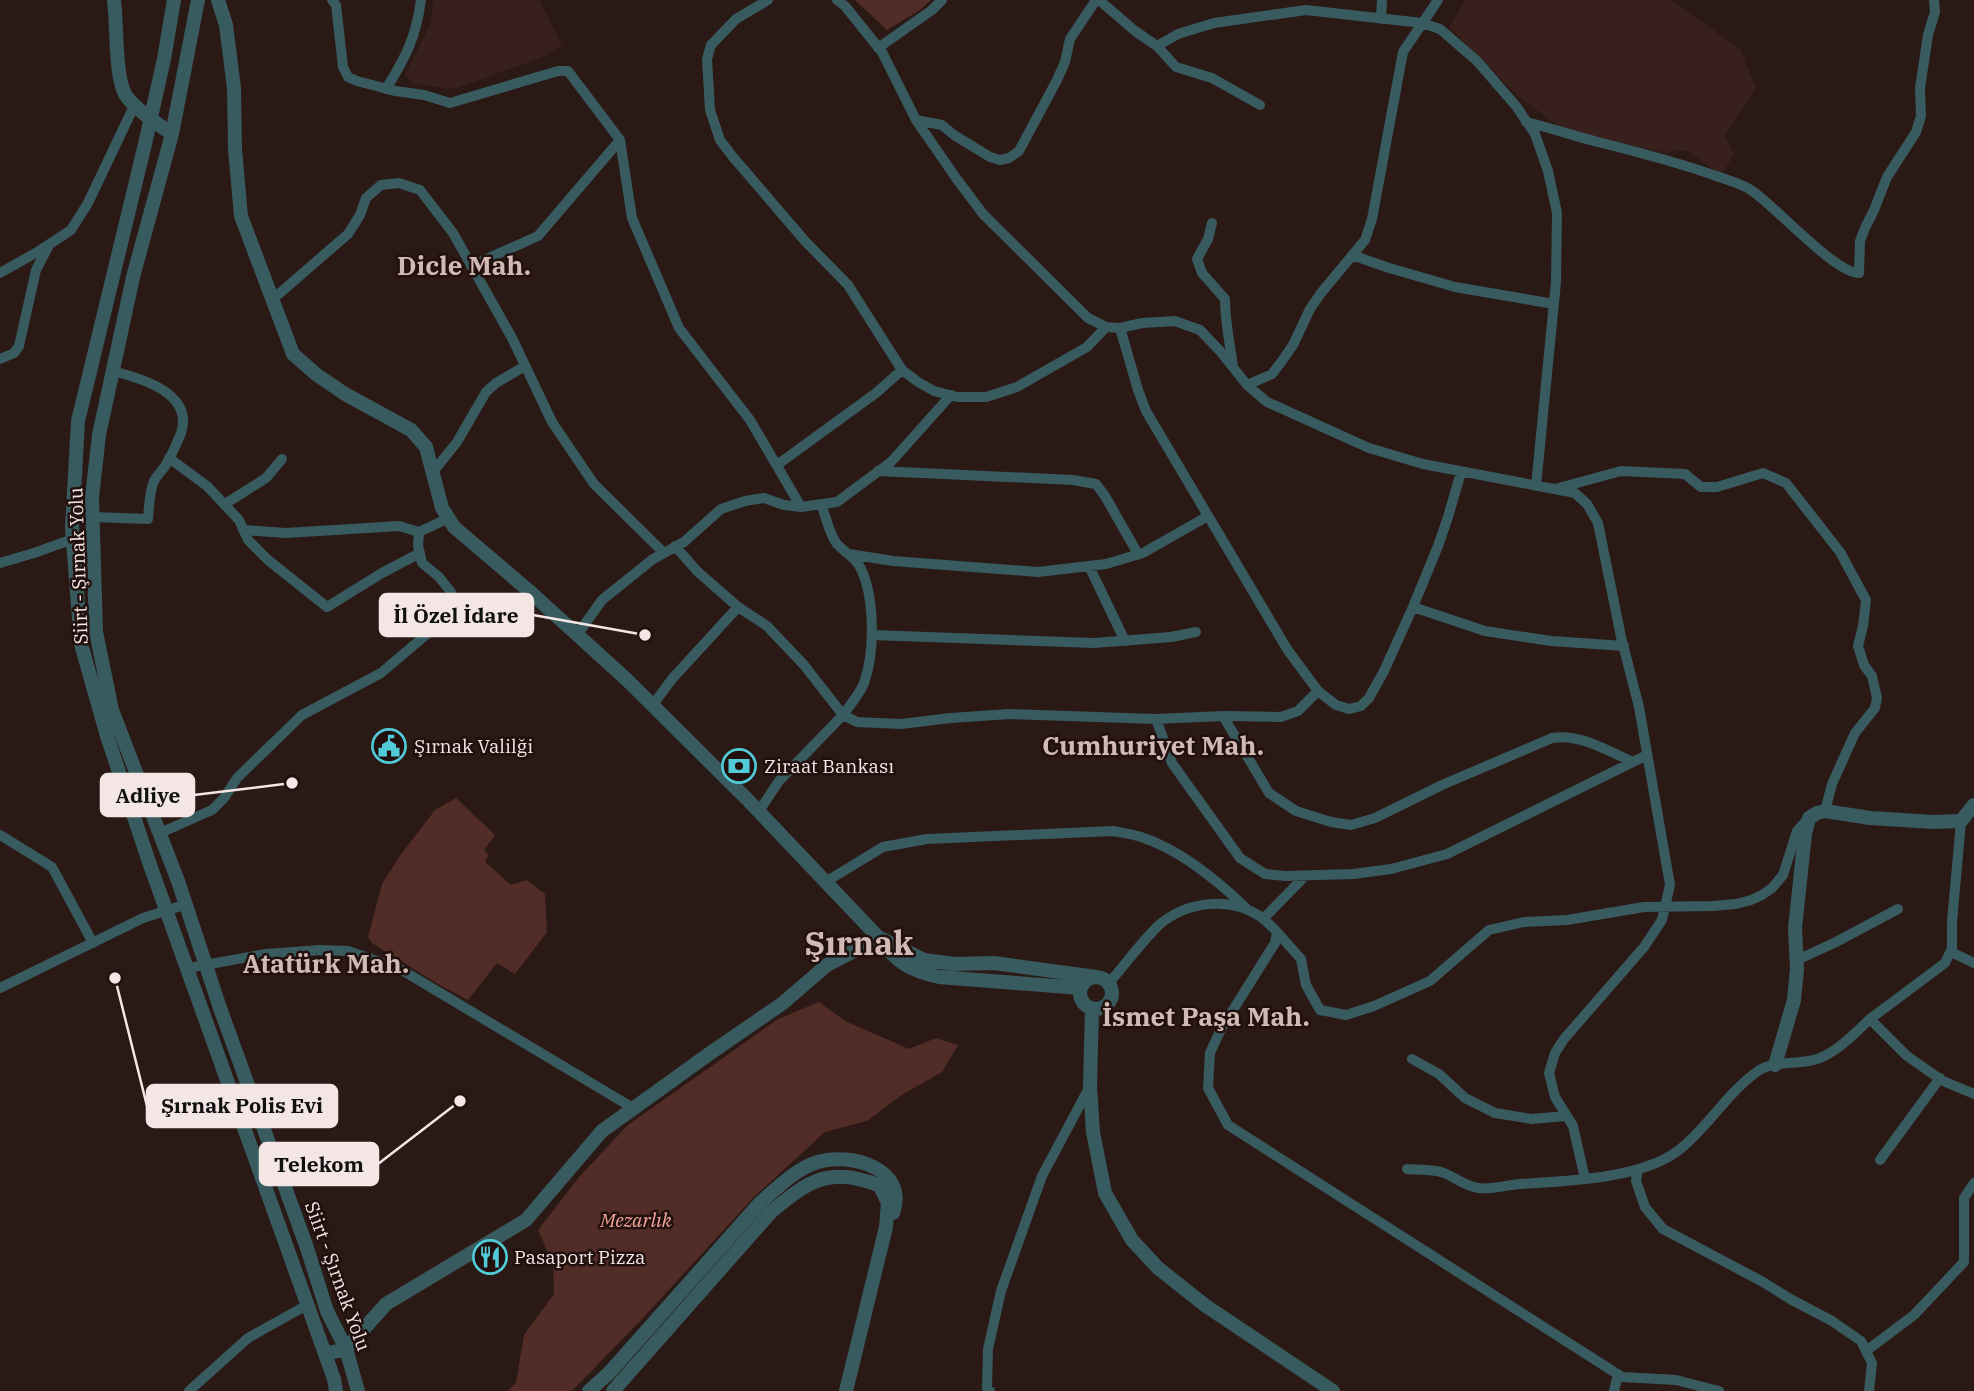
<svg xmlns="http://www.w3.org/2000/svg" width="1974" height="1391" viewBox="0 0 1974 1391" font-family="'IBM Plex Serif',serif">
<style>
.built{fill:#38201c}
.green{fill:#522d27}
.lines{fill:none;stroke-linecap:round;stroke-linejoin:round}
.minor{stroke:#385b5f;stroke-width:10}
.tertiary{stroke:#385b5f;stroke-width:14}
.labels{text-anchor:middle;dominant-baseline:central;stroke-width:5;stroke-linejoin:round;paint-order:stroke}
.street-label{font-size:19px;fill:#f3e6e4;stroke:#21100d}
.poi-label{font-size:19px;fill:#f3e6e4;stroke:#21100d;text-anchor:start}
.park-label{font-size:19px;font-style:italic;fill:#f7a89b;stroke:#21100d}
.district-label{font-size:26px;font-weight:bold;fill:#d1b9b4;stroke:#21100d}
.town-label{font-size:33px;font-weight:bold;fill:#d1b9b4;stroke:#21100d}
.leader{fill:none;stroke:#f3e6e4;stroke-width:2.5}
.callout-dot{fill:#f3e6e4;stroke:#21100d;stroke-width:2.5}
.callout{fill:#f3e6e4;stroke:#f3e6e4;stroke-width:2.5}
.callout-label{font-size:21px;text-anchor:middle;font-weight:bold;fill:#111}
</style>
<rect width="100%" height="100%" fill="#2b1916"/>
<!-- built -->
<path class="built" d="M 433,0 L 539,0 L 562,45 L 543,57 L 454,89 L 414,84 L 405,75 L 429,27 L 432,16 Z
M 1465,0 L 1672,0 L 1740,49 L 1756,88 L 1725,135 L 1734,154 L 1721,176 L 1688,151 L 1680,150 L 1667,153 L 1608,140 L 1560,127 L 1520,98 L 1449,27 Z"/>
<!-- green -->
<path class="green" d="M 855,0 L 931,0 L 920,10 L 887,30 Z
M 456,798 L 495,835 L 484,850 L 489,855 L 485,862 L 511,885 L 527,880 L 545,894 L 547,932 L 515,974 L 497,963 L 468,1000 L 438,984 L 372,943 L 368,937 L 382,884 L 399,857 L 435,810 Z
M 819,1002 L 845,1021 L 909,1049 L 936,1038 L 958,1045 L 942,1072 L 900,1096 L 867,1121 L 825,1132 L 754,1197 L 642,1319 L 572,1391 L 508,1391 L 516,1383 L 524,1335 L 554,1294 L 553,1264 L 538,1230 L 580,1176 L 628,1125 L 778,1019 Z"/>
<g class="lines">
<!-- minor -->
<path class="minor" d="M 332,0 L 336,5 L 343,67 L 348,77 L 357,81 L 395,91 L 424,95 L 450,103 L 558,71 L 568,71 L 620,140 L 632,218 L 679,328 L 750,420 L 801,507
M 768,0 L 736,19 L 711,45 L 707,59 L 710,110 L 720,140 L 733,157 L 805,241 L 848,285 L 902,370 L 918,382 L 934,391 L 957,397 L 986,397 L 1017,387 L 1087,347 L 1106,327
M 837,0 L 845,6 L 882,52 L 916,120 L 956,178 L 983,214 L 1088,318 L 1106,327 L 1120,328 L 1142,323 L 1175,321 L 1200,330 L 1220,351 L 1247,385 L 1267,402 L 1369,448 L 1423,464 L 1575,493 L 1587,504 L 1598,523 L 1621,637 L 1639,707 L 1670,885 L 1662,920 L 1644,947 L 1564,1039 L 1555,1053 L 1549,1073 L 1555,1097 L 1573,1126 L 1585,1179
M 1099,0 L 1135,31 L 1157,46 L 1176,67 L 1212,78 L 1260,105
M 1381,19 L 1382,0
M 1157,46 L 1178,34 L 1214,23 L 1306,10 L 1422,23 L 1440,29 L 1477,61 L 1516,106 L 1535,134 L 1548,171 L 1557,213 L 1556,282 L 1536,486
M 878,48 L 932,10 L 942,0
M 386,89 C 406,57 416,37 421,0
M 916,120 L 942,125 L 954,135 L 990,157 L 1000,160 L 1009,158 L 1019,151 L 1057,80 L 1065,62 L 1070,39 L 1096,0
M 1526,122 C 1551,128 1574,136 1598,142 C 1638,152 1677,162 1716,176 C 1727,180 1740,183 1751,190 C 1774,205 1836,274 1859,273 L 1860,241 L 1865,228 L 1874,210 L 1887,177 L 1916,132 L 1921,116 L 1920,88 L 1928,35 L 1935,12 L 1934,0
M 1212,223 L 1208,239 L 1197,259 L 1202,273 L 1225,299 C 1225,322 1230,344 1233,367
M 1352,255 L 1389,268 L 1455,287 L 1554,304
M 471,266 L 538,236 L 620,140
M 0,273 L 39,251 L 71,230 L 88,203 L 135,104
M 273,299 L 348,234 L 360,215 L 366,198 L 381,185 L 399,183 L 420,190 L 453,233 L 512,338 L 552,422 L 594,484 L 664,553
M 1120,328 L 1138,390 L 1146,411 L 1287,649 L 1318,691 L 1336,705 L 1349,709 L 1361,706 L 1369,698 L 1384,671 L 1413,607 L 1438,546 L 1448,517 L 1461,472
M 0,359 L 14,353 L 19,346 L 36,270 L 48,247
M 1247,385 L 1272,374 L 1282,361 L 1293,345 L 1310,309 L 1321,293 L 1365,240 L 1372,219 L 1403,52 L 1438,0
M 169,458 L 207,486 L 239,520 L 248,540 L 268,560 L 327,607 L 382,573 L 420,553
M 777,465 L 876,393 L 902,370
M 878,471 L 1073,480 L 1096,484 L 1105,496 L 1138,554
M 433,472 L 457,442 L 486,392 L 496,383 L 525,366
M 1555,489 L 1621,471 L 1685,474 L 1701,487 L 1717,487 L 1763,473 L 1786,483 L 1840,552 L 1866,600 L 1863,626 L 1858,646 L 1864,665 L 1872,676 L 1877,698 L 1875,708 L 1855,733 L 1832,784 L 1825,811
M 225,504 L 266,478 L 282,459
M 821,504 C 826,516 829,534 837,544 C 844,552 855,557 860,567 C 875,596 875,652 864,683 C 859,695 850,705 843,715 L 857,722 L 901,724 L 951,718 L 1009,714 L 1156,719 L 1223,716 L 1281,717 L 1298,711 L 1318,691
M 93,517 L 148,519 C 149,508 149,492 154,481 C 157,475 163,470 167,463 C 172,454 177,443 181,433 C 194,393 141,378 112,371
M 244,530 L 286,533 L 399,526 L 419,532
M 675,546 L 697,571 L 738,607 L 767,626 L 804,665 L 843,715 L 779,781 L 759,811
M 849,554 L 893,561 L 1038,572 L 1106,564 L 1143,553 L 1208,516
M 0,563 L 34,553 L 73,539
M 1089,566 L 1125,641
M 1413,607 L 1485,631 L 1551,641 L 1624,646
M 577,635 L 602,600 L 653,559 L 684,542 L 721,509 L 745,501 L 764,498 L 784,505 L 801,507 L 837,502 L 891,462 L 951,395
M 872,635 L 1094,643 L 1171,637 L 1196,632
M 652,706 L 672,679 L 738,607
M 1223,716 L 1269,793 L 1296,811 L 1331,822 L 1351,825 L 1375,818 L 1442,785 L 1552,738 C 1579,733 1608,751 1633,762
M 1156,719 L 1172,763 L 1240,858 L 1265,874 L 1285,876 L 1353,874 L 1391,869 L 1447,854 L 1647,755
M 160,833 L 212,810 L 224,798 L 237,778 L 302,715 L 381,673 L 427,634 L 443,620 L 449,608 L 451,592 L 439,577 L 422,563 L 418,546 L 419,532 L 449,518
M 0,835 L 52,867 L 93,943
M 827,881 L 883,847 L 927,839 L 1113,831 C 1122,833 1132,834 1141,837 C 1178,849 1217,880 1246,908
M 1264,918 L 1305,876
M 1277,932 L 1301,959 L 1306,985 L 1320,1010 L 1346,1015 L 1374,1006 L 1430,981 L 1489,930 L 1524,922 L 1567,920 L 1644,907 L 1712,906 L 1736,904 L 1751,900 L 1762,895 L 1772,888 L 1783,875 L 1797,831 L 1809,818
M 1951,952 L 1974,963
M 1797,960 L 1836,942 L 1898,909
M 188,968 L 266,954 L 320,950 L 348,951 L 400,969 L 633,1108
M 1109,983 C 1124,966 1143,940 1159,925 C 1187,901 1230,896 1261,917 C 1267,921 1272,927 1277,932 L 1275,943 L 1221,1029 L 1210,1053 L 1208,1088 L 1228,1125 L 1622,1377 L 1676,1380 L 1719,1391
M 0,988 L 143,918 L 187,904
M 1870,1019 L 1945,963 L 1952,948 L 1952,922 L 1961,821
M 1412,1059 L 1439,1074 L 1465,1098 L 1495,1113 L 1532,1119 L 1566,1116
M 1880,1160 L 1940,1078
M 1407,1169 C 1419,1170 1433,1169 1444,1173 C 1456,1178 1465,1186 1478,1188 C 1492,1190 1506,1185 1520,1184 C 1566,1181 1642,1179 1679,1150 C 1709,1126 1727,1093 1758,1071 C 1776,1059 1800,1066 1820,1058 C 1839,1050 1855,1033 1870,1019 L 1907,1056 L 1943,1081 L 1974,1094
M 1638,1169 L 1636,1181 L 1645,1207 L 1663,1229 L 1763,1282 L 1792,1300 L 1832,1321 L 1861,1341 L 1872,1363 L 1869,1391
M 1866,1351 L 1914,1315 L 1964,1262 L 1964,1198 L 1974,1183
M 189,1391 L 248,1338 L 307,1305
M 990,1391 L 987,1388 L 988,1349 L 1001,1291 L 1042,1176 L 1090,1086
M 1614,1391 L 1618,1374"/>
<!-- tertiary -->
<path class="tertiary" d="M 114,0 C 117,23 115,76 125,94 C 132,107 159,125 172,134
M 174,0 L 164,59 L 145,144 L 78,421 L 72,528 L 81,644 L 107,736 L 150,865 L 334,1379 L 336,1391
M 198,0 L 172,134 L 133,277 L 99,435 L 92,497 L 96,632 L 112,710 L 178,881 L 220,1008 L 306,1245 L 327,1311 L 346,1349 L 358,1391
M 218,0 L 226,25 L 234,88 L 235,149 L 241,216 L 293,354 L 317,375 L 345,394 L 411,430 L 426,447 L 442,508 L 454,527 L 528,590 L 626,679 L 746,798 L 879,938 C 896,962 910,971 939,977 L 1081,988
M 880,938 L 924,960 L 954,964 L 994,963 L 1096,977
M1080 993a16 16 0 1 1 32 0a16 16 0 1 1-32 0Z
M 1092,1008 L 1090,1086 L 1093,1132 L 1105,1193 L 1132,1240 L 1158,1268 L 1206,1306 L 1333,1391
M 1775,1065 L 1794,1000 L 1797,969 L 1795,928 L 1805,834 L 1809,818 L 1817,813 L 1825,811 L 1870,818 L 1934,822 L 1961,821 L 1974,805
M 325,1354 L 346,1349 L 386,1304 L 526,1220 L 602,1131 L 709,1054 L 783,1003 L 827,965 L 879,938
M 589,1391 L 609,1373 L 760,1203 C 777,1188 795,1169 818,1162 C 851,1152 909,1169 893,1213
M 613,1391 L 771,1212 C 808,1181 830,1165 880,1186 L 888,1203 L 886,1227 L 846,1391"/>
</g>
<!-- icons -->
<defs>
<g id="civic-ring" transform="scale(1.75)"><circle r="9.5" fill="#21100d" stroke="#52cbd8" stroke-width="1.5"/><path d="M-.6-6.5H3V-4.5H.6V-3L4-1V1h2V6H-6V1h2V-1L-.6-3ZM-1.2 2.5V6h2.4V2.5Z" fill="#52cbd8"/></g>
<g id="bank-ring" transform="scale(1.75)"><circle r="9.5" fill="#21100d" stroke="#52cbd8" stroke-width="1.5"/><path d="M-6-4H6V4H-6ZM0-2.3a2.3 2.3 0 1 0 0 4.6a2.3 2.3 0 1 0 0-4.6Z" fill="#52cbd8"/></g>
<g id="restaurant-ring" transform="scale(1.75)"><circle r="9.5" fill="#21100d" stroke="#52cbd8" stroke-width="1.5"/><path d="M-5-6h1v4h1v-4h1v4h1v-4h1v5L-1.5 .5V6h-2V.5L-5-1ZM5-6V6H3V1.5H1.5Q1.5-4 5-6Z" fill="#52cbd8"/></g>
</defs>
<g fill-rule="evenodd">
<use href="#civic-ring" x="389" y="746"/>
<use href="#bank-ring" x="739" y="766"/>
<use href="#restaurant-ring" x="490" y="1257"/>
</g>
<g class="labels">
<!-- street labels -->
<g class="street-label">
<text transform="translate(78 566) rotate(-92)">Siirt - Şırnak Yolu</text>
<text transform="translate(338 1276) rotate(70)">Siirt - Şırnak Yolu</text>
</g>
<!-- poi labels -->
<g class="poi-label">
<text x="414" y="746">Şırnak Valilği</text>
<text x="764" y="766">Ziraat Bankası</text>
<text x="514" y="1257">Pasaport Pizza</text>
</g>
<!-- park labels -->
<g class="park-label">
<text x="636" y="1220">Mezarlık</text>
</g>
<!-- district labels -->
<g class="district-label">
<text x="464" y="265">Dicle Mah.</text>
<text x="1153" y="745">Cumhuriyet Mah.</text>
<text x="326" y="963">Atatürk Mah.</text>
<text x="1206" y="1016">İsmet Paşa Mah.</text>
</g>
<!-- town labels -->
<g class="town-label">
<text x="859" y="942">Şırnak</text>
</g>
</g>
<!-- callouts -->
<path class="leader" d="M645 635L533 615M292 783L194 795M115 978L147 1106M460 1101L378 1164"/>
<g class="callout-dot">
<circle cx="645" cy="635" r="7"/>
<circle cx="292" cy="783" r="7"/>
<circle cx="115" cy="978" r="7"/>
<circle cx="460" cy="1101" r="7"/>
</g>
<g class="callout">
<rect x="380" y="594" width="153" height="42" rx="7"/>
<rect x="101" y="774" width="93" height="42" rx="7"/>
<rect x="147" y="1085" width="190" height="42" rx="7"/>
<rect x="260" y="1143" width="118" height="42" rx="7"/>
</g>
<g class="callout-label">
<text x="456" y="623">İl Özel İdare</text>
<text x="148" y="803">Adliye</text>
<text x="242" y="1113">Şırnak Polis Evi</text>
<text x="319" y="1172">Telekom</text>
</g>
</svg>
